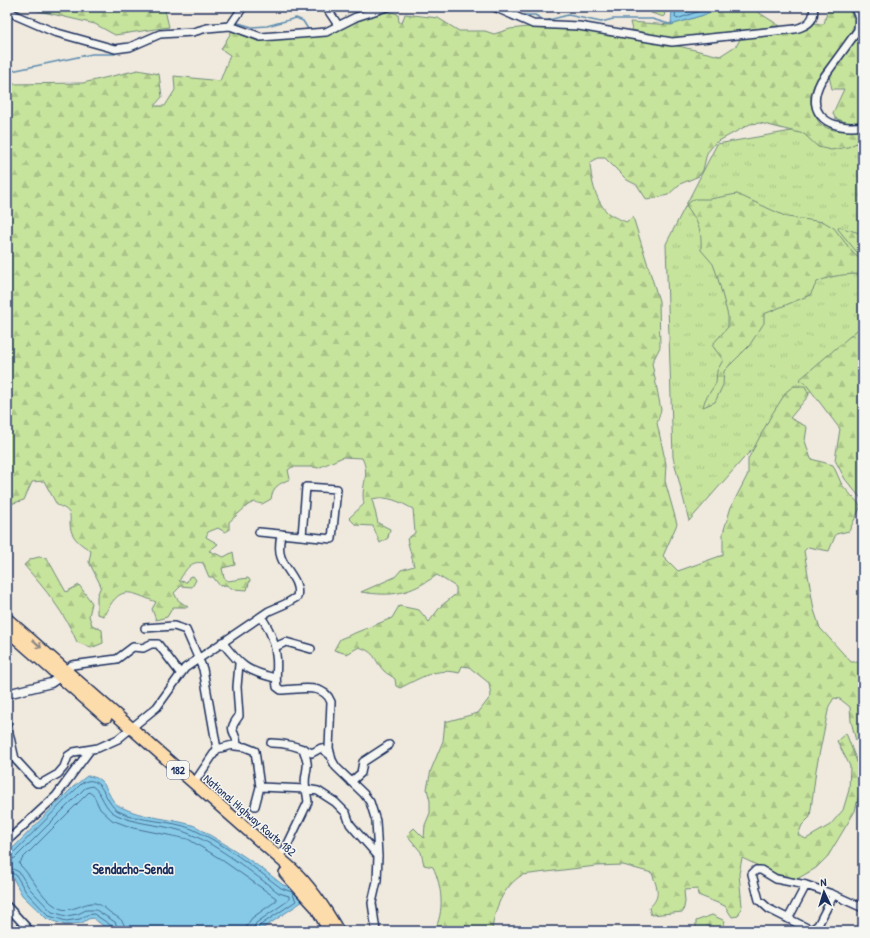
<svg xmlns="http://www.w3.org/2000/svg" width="870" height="938" viewBox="0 0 870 938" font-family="'Patrick Hand',sans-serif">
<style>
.grass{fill:url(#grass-tufts);stroke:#718a7d}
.forest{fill:url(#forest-firs);stroke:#718a7d}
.water{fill:#86cae7;stroke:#5b8cb0}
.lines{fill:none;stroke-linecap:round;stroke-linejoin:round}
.shore{stroke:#466d95;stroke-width:1}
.stream{stroke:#5b8cb0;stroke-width:1.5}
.minor-casing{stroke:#1b2f5e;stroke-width:10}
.tertiary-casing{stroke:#1b2f5e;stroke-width:11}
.trunk-casing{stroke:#1b2f5e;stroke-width:14}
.minor{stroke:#f6f6f2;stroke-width:7}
.tertiary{stroke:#f6f6f2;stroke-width:8}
.trunk{stroke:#fddcac;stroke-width:11}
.oneway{stroke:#8c8685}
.labels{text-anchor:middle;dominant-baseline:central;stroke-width:3;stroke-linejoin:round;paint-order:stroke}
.shield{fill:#f6f6f2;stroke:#5d6b8a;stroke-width:1}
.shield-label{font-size:11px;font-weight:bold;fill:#1b2f5e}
.street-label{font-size:12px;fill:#1b2f5e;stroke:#f6f6f2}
.quarter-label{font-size:14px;font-weight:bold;fill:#1b2f5e;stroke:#f6f6f2}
</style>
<defs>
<pattern id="grass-tufts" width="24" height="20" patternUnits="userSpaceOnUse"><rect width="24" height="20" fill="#c7e49c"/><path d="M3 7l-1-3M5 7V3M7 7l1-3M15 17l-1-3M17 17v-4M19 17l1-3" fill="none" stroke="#aac489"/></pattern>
<pattern id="forest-firs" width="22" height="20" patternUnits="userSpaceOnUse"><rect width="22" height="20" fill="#c7e49c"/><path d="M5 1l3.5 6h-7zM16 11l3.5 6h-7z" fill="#aac489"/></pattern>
</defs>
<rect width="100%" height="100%" fill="#f0e9dd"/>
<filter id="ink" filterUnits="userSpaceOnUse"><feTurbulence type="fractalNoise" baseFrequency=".025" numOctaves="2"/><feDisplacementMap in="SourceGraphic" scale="8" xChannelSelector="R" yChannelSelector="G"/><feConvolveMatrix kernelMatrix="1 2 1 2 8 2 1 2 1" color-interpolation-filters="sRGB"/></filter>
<g filter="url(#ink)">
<!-- grass -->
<path class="grass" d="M 863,101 L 863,338 L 743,459 L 689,521 L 673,457 L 666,244 L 717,144 L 832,124 Z"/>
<!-- forest -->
<path class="forest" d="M 11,7 L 167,7 L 165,10 L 169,27 L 115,35 L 95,24 L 22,7 L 19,11 Z
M 645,7 L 666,7 L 664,17 L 651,13 Z
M 715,7 L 756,7 L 758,12 L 780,26 L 670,39 L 632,30 L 630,22 L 671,25 L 713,12 Z
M 826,7 L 848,7 C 851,13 856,20 853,27 C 845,51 807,77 811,103 C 811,108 814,113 816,117 C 824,135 848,131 863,128 L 863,140 L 848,147 L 831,150 L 818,147 L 804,134 L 760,123 L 750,124 L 715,143 L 707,153 L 703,170 L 699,176 L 680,184 L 668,195 L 647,200 L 637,185 L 627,180 L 605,158 L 597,158 L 590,163 C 591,179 595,199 606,211 C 610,216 620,219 626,222 L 633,217 L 659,301 L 660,347 L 652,363 L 661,410 L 657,423 L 666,464 L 665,481 L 677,524 L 663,556 L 678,571 L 723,555 L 723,533 L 731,507 L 748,474 L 748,459 L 772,414 L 787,391 L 794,386 L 805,386 L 809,395 L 790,418 L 807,427 L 805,441 L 811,459 L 833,465 L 842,485 L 861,506 L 849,531 L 836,534 L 829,551 L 808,547 L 804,551 L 814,610 L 820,628 L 851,662 L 863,662 L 863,739 L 856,741 L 851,721 L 850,707 L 840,699 L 834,698 L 829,706 L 816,770 L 810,817 L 802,825 L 798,835 L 806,839 L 830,825 L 843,810 L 849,790 L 850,766 L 837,741 L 846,733 L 860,770 L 862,783 L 855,811 L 828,856 L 816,868 L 797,879 L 776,874 L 742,858 L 739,874 L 742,906 L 738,916 L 732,917 L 725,906 L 698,895 L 697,889 L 684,890 L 685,902 L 683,912 L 651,915 L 649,908 C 662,896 657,888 652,873 L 623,865 L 596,866 L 522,875 C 503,887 494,909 492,931 L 434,931 C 445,912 442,886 433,867 L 424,865 L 421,852 L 407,835 L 414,828 L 424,838 L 425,825 L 430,813 L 430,801 L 427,789 L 431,770 L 443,741 L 445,722 L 478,713 L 491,696 L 489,683 L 469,667 L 462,666 L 459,673 C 437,667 420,678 400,688 L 396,686 L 395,679 C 392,676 387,674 384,671 C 373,659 377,653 359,647 L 347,654 L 334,650 L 340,639 L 392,618 L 399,606 L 419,610 L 429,622 L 441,606 L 456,594 L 456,587 L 437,575 C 409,594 394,597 361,592 L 395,577 L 401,570 L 414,566 L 407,539 L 415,533 L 413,509 C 400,502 387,495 372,499 L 378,523 L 390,529 L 388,538 L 380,543 L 373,526 L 356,525 L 349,518 L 364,504 C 360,484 371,476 362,458 L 343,457 L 318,468 L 314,467 L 292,467 L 288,470 L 290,479 C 279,484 273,486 271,499 L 262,504 L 254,502 L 248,505 L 229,522 L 229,530 L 225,532 L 218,528 L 208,532 L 206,537 L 218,544 L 209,551 L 224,557 L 233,552 L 235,565 L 222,568 L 224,578 L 228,581 L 248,578 L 250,580 L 247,590 L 233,589 L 226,585 L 220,586 L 213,577 L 209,577 L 203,563 C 190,560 185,571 179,581 L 187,582 L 189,577 L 193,576 L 196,580 L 192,587 L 181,586 L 174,593 L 178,600 L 188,607 L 173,607 L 167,617 L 156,620 L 152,609 L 156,602 C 128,591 120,584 104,616 L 97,614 L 97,596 L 101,586 L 89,562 L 91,551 C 84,546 76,542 72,533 C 66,518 78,513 57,505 L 44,481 L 32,482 L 24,500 L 7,505 L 7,87 L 12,84 L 83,83 L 138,70 L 159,74 L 162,97 L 154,106 L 165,106 L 175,90 L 174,76 L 220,81 L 230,55 L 221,49 L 232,31 L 257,41 L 327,33 L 385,10 L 398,14 L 399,22 L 402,23 L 405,14 L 438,18 L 459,31 L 485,31 L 494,34 L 510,29 L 528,27 L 579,30 L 678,46 L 720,56 L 737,45 L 741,37 L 805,29 L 814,23 L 824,24 L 828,8 Z
M 858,7 L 863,7 L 863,121 L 848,123 L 835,118 L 833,113 L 844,89 L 832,89 L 829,76 C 844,55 867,34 858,7 Z
M 737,194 L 787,217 L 824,222 L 834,228 L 853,253 L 863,262 L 863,274 C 847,274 832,275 817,282 L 810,295 L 764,314 L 764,323 L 749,346 L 724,371 L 723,385 L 715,402 L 703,407 L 705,400 L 716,383 L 717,371 L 723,360 L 712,345 L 728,327 L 728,316 L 717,275 L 713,264 L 701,250 C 702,229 698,222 686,205 L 694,199 L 710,199 Z
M 839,227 L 863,234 L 863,257 L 856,251 L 838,229 Z
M 863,325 L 863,501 L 845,479 L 835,460 L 840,429 L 805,383 L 799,380 Z
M 39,557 L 47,558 L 66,592 L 79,585 L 92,603 L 89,616 L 92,625 L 102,630 L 103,643 L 91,648 L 77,642 C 65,613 45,589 24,565 L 31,559 Z
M 712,915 L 725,921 L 721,931 L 696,931 L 696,921 Z"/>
<!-- water -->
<path class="water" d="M 672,7 L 715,7 L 713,12 L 671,25 Z
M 87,776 C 111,777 104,799 121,807 C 142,818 169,818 192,825 C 199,827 206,833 213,837 C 237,851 261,867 283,885 L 294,888 L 303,901 L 259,931 L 115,931 L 106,928 L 93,918 L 88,919 L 82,923 L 65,925 L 47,919 L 22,895 L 13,878 L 7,874 L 7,854 L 73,787 Z"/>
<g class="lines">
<!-- shore -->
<path class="shore" d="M 676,7 L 675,17 L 677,19 L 711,7
M 7,856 L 11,855 L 82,783 C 103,772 104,803 118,811 C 141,823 169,819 192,829 C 222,842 256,869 281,888 L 292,892 L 296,901 L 259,926 L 258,931
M 7,861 L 15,858 L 85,788 L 92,786 C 103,792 103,809 117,815 C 140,826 167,824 190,834 C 218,845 254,874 279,893 L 289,896 L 289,900 L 256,923 L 253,931
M 7,866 L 19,872 L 30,889 L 52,912 L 66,916 L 78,914 L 86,910 L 96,910 L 115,922 L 119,931
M 7,871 L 16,875 L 26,892 L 49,916 L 66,921 L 80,919 L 87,915 L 94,914 L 112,926 L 114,931
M 125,931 C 125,922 121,919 114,915 C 107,911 103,905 95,903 C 82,902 70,915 57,907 C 40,897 33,877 19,864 L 23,858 L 89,792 L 94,796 L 100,809 L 112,820 L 133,828 L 188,839 L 219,858 L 276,898 L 276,901 L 252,918 L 247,925 L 246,931"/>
<!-- stream -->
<path class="stream" d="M 511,10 L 522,15 L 535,15 L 545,21 L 568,15 L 601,22 L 613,19 L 652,19 L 669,24 L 672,23
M 339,21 L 372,7
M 235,22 L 252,27 L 267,26 L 296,18 L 303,21 L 308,29 L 313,30
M 219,23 L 230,22
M 188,29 L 196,28
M 7,72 L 92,54 L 115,54"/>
<!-- minor casing -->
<g class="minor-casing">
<path id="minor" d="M 326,7 L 338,25
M 494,7 L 533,24 L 579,26 L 672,42 L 795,29 C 807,26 816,20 813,7
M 854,7 L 859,17 L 858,30 L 821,81 C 803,116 832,131 863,126
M 7,9 L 17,16 L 54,32 L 115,49 L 130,47 L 160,34 L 193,32 L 207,28 L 230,26 L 261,37 L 326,32 L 356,17 L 387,7
M 230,26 L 243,7
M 259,532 L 332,539 L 337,489 L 306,487 L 302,536
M 261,617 C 269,627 275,643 276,655 C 278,666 275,676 277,687 L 281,690 C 298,690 324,682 331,702 L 329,748 L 332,760 L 336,767 L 364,794 L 370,802 L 376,821 L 378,856 L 377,881 L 372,903 L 376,931
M 145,628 L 174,626 L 186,630 L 203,669 L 217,749
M 222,642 C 240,665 246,671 275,678
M 275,647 L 286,642 L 311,649
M 66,671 L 72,665 L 117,659 L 133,647 L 143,648 L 151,644 L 158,644 L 180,673
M 7,724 L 15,759 L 37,783 L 42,783 L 58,774 L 64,767 L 68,756 L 74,752 L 98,748 L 118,739 L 157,707 L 185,668 L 269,611 L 285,604 L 297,597 C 301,581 285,570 281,557 C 278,550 280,541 281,534
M 271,743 C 287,743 298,746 312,753 L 321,748 L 330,755
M 235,746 L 245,747 L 255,751 L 260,787 L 255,806
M 305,749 L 304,752 C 312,769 302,774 306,789 L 318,791 L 335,802 L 346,813 L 350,824 L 355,830 L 378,856
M 351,782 L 361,773 L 363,762 L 389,745
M 194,783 L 217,749 L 237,744 C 236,729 226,733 239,716 L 237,687 L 239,664
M 260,787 L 306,789 L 308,802 L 285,850 L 277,856
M 7,841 L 56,796 L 90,750
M 832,894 L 832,898 L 818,925 L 813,929 L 809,929 L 769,909 L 759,900 L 752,874 L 756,870 L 761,870 L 776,879 L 806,885 L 832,894 L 863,908
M 7,906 L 30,931
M 788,919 L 806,885"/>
</g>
<!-- tertiary casing -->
<g class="tertiary-casing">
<path id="tertiary" d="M 7,694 L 51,683 L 64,674"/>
</g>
<!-- trunk casing -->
<g class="trunk-casing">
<path id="trunk" d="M 7,619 L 293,870 C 312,888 325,908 338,931
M 7,630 L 106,717
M 285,873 L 316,907 L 329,931"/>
</g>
<!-- minor -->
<use href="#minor" class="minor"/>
<!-- tertiary -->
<use href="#tertiary" class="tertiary"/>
<!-- trunk -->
<use href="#trunk" class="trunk"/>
</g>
<!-- one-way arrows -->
<defs><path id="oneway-shaft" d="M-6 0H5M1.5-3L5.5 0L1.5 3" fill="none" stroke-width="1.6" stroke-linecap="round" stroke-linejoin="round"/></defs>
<use class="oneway" href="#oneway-shaft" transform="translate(37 644) rotate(42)"/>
</g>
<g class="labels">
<!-- shield labels -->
<rect class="shield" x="167" y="761" width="22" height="18" rx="3"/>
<g class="shield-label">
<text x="178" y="770">182</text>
</g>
<!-- street labels -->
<g class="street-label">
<text transform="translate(250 815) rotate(41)">National Highway Route 182</text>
</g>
<!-- quarter labels -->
<g class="quarter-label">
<text x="133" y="868">Sendacho-Senda</text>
</g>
</g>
<!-- margin -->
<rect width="870" height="938" fill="none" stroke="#f6f6f2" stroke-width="24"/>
<rect x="12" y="12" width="846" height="914" fill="none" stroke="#1b2f5e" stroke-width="1.5" filter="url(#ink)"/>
<!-- north arrow -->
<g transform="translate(824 892) rotate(356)" stroke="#f6f6f2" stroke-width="3" paint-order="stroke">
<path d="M0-3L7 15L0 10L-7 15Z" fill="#1b2f5e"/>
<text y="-6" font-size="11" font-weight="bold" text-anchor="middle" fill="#1b2f5e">N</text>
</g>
</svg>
